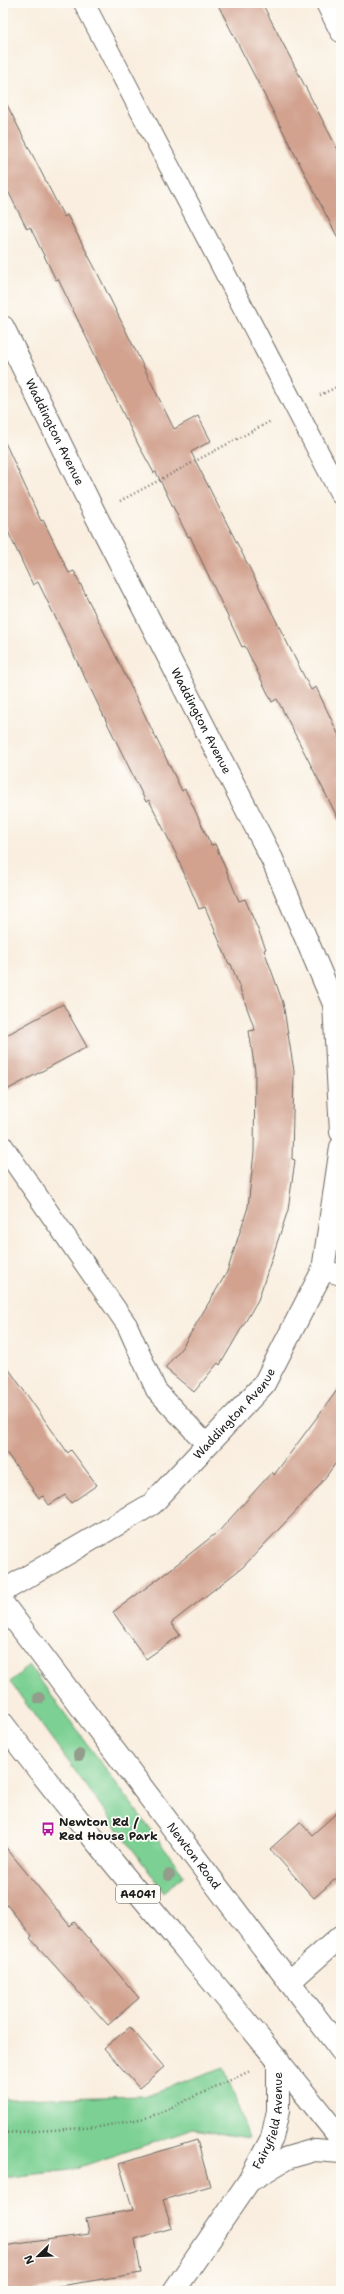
<svg xmlns="http://www.w3.org/2000/svg" width="344" height="2294" viewBox="0 0 344 2294" font-family="'Shantell Sans',sans-serif">
<style>
.green{fill:#7cd093;stroke:#4c7658}
.building{fill:#d2a28f}
.lines{fill:none;stroke-linecap:round;stroke-linejoin:round}
.lane-casing{stroke:#696660;stroke-width:22}
.street-casing{stroke:#696660;stroke-width:24}
.highway-casing{stroke:#696660;stroke-width:24}
.path{stroke:#696660;stroke-width:2.5;stroke-dasharray:1 3;stroke-linecap:butt}
.lane{stroke:#fff;stroke-width:20}
.street{stroke:#fff;stroke-width:22}
.highway{stroke:#fff;stroke-width:22}
.tree{fill:#929d8b}
.labels{text-anchor:middle;dominant-baseline:central;stroke-width:3.5;stroke-linejoin:round;paint-order:stroke}
.shield{fill:#fdfcf7;stroke:#605f5e;stroke-width:1}
.shield-label{font-size:11px;font-weight:bold;fill:#1c1c1c}
.street-label{font-size:12px;fill:#1c1c1c;stroke:#fdfcf7}
.poi-label{font-size:12px;font-weight:bold;fill:#1c1c1c;stroke:#fdfcf7;text-anchor:start}
</style>
<rect width="100%" height="100%" fill="#fdfcf7"/>
<filter id="ink" filterUnits="userSpaceOnUse"><feTurbulence type="fractalNoise" baseFrequency=".025" numOctaves="2"/><feDisplacementMap in="SourceGraphic" scale="8" xChannelSelector="R" yChannelSelector="G"/><feConvolveMatrix kernelMatrix="1 2 1 2 8 2 1 2 1" color-interpolation-filters="sRGB"/></filter>
<filter id="wash" filterUnits="userSpaceOnUse"><feTurbulence type="fractalNoise" baseFrequency=".012" numOctaves="4" result="noise"/><feDisplacementMap in="SourceGraphic" scale="16" xChannelSelector="R" yChannelSelector="G"/><feGaussianBlur stdDeviation="0.9" result="paint"/><feColorMatrix in="noise" values="0 0 0 0 0 0 0 0 0 0 0 0 0 0 0 0 0 1.4 0 .05"/><feComposite in="paint" operator="in"/></filter>
<g filter="url(#wash)">
<rect width="100%" height="100%" fill="#f9eedf"/>
<!-- green -->
<path class="green" d="M 29,1665 L 184,1875 L 164,1892 L 10,1682 Z
M 224,2067 L 249,2138 L 193,2129 L 71,2170 L 3,2178 L 3,2095 L 7,2099 L 144,2096 Z"/>
<g id="blocks">
<!-- building -->
<path class="building" d="M 217,3 L 262,3 L 341,156 L 341,244 Z
M 3,97 L 64,217 L 67,215 L 96,270 L 174,429 L 198,416 L 211,441 L 191,452 L 311,690 L 316,687 L 341,740 L 341,824 L 277,699 L 272,702 L 245,646 L 242,647 L 190,536 L 188,537 L 156,472 L 154,473 L 138,444 L 58,279 L 56,280 L 30,227 L 27,229 L 3,181 Z
M 3,438 L 41,521 L 43,520 L 69,573 L 74,571 L 182,791 L 185,789 L 211,845 L 215,844 L 239,901 L 245,899 L 266,949 L 264,950 L 283,1003 L 294,1071 L 292,1159 L 295,1160 L 288,1210 L 258,1300 L 220,1365 L 218,1363 L 194,1392 L 165,1368 L 183,1346 L 227,1272 L 248,1207 L 254,1152 L 255,1071 L 249,1031 L 255,1030 L 231,964 L 229,964 L 205,907 L 199,909 L 176,854 L 149,800 L 146,802 L 38,582 L 33,585 L 3,521 Z
M 63,1004 L 87,1047 L 3,1092 L 3,1037 Z
M 3,1361 L 68,1453 L 71,1450 L 97,1485 L 71,1503 L 65,1495 L 49,1505 L 43,1496 L 39,1498 L 3,1448 Z
M 341,1385 L 341,1456 L 316,1490 L 243,1567 L 171,1623 L 180,1635 L 146,1659 L 113,1612 L 162,1576 L 220,1530 L 272,1472 L 274,1475 Z
M 341,1809 L 341,1874 L 314,1898 L 270,1849 L 300,1822 L 312,1835 Z
M 3,1844 L 70,1926 L 74,1922 L 139,1998 L 108,2025 L 30,1938 L 32,1936 L 3,1900 Z
M 130,2027 L 164,2067 L 139,2088 L 104,2048 Z
M 197,2140 L 210,2186 L 163,2200 L 172,2228 L 135,2239 L 141,2273 L 28,2291 L 3,2291 L 3,2246 L 89,2234 L 86,2218 L 133,2210 L 119,2164 Z"/>
</g>
</g>
<g filter="url(#ink)">
<use href="#blocks" fill-opacity="0" stroke="#696660" stroke-width="1"/>
<g class="lines">
<!-- lane casing -->
<g class="lane-casing">
<path id="lane" d="M 84,3 L 341,495
M 3,1146 L 127,1325 L 156,1390 L 207,1445
M 323,1270 L 341,1275"/>
</g>
<!-- street casing -->
<g class="street-casing">
<g id="street">
<path d="M 327,3 L 341,31"/>
<path id="s1" d="M 3,327 L 95,514 L 272,859 L 334,1004 L 341,1132"/>
<path id="s2" d="M 3,1591 L 152,1504 L 264,1384 L 323,1270 L 341,1147"/>
<path d="M 289,1982 L 341,1936"/>
<path d="M 249,2181 L 287,2158 L 315,2150 L 341,2152"/>
<path id="s3" d="M 174,2291 L 249,2181 L 272,2138 L 278,2111 L 278,2059"/>
</g>
</g>
<!-- highway casing -->
<g class="highway-casing">
<g id="highway">
<path id="s4" d="M 3,1604 L 341,2050"/>
<path d="M 3,1724 C 111,1866 231,1999 341,2139"/>
</g>
</g>
<!-- path -->
<path class="path" d="M 320,395 L 341,385
M 120,501 L 271,421
M 3,2133 L 99,2127 L 150,2117 L 250,2071"/>
<!-- lane -->
<use href="#lane" class="lane"/>
<!-- street -->
<use href="#street" class="street"/>
<!-- highway -->
<use href="#highway" class="highway"/>
</g>
<!-- trees -->
<g class="tree">
<circle cx="39" cy="1698" r="6"/>
<circle cx="79" cy="1755" r="6"/>
<circle cx="169" cy="1875" r="6"/>
</g>
</g>
<!-- icons -->
<defs>
<g id="bus-bare" transform="scale(1.08)"><path d="M-5-6H5V4H4V6H2V4H-2V6H-4V4H-5ZM-3.5-4V0h7V-4ZM-3.5 1.2v1.5H-2V1.2ZM2 1.2v1.5H3.5V1.2Z" fill="#b5179e" stroke="#fdfcf7" stroke-width="2.5" paint-order="stroke"/></g>
</defs>
<g fill-rule="evenodd">
<use href="#bus-bare" x="48" y="1829"/>
</g>
<g class="labels">
<!-- shield labels -->
<rect class="shield" x="116" y="1885" width="44" height="18" rx="3"/>
<g class="shield-label">
<text x="138" y="1894">A4041</text>
</g>
<!-- street labels -->
<g class="street-label">
<text stroke="none"><textPath href="#s1" startOffset="117">Waddington Avenue</textPath></text>
<text stroke="none"><textPath href="#s1" startOffset="441">Waddington Avenue</textPath></text>
<text stroke="none"><textPath href="#s2" startOffset="295">Waddington Avenue</textPath></text>
<text stroke="none"><textPath href="#s4" startOffset="316">Newton Road</textPath></text>
<text stroke="none"><textPath href="#s3" startOffset="198">Fairyfield Avenue</textPath></text>
</g>
<!-- poi labels -->
<g class="poi-label">
<text x="59" y="1822">Newton Rd /<tspan x="59" dy="14">Red House Park</tspan></text>
</g>
</g>
<!-- margin -->
<rect width="344" height="2294" fill="none" stroke="#fdfcf7" stroke-width="16"/>
<!-- north arrow -->
<g transform="translate(38 2256) rotate(247)" stroke="#fdfcf7" stroke-width="3" paint-order="stroke">
<path d="M0-3L7 15L0 10L-7 15Z" fill="#1c1c1c"/>
<text y="-6" font-size="11" font-weight="bold" text-anchor="middle" fill="#1c1c1c">N</text>
</g>
</svg>
